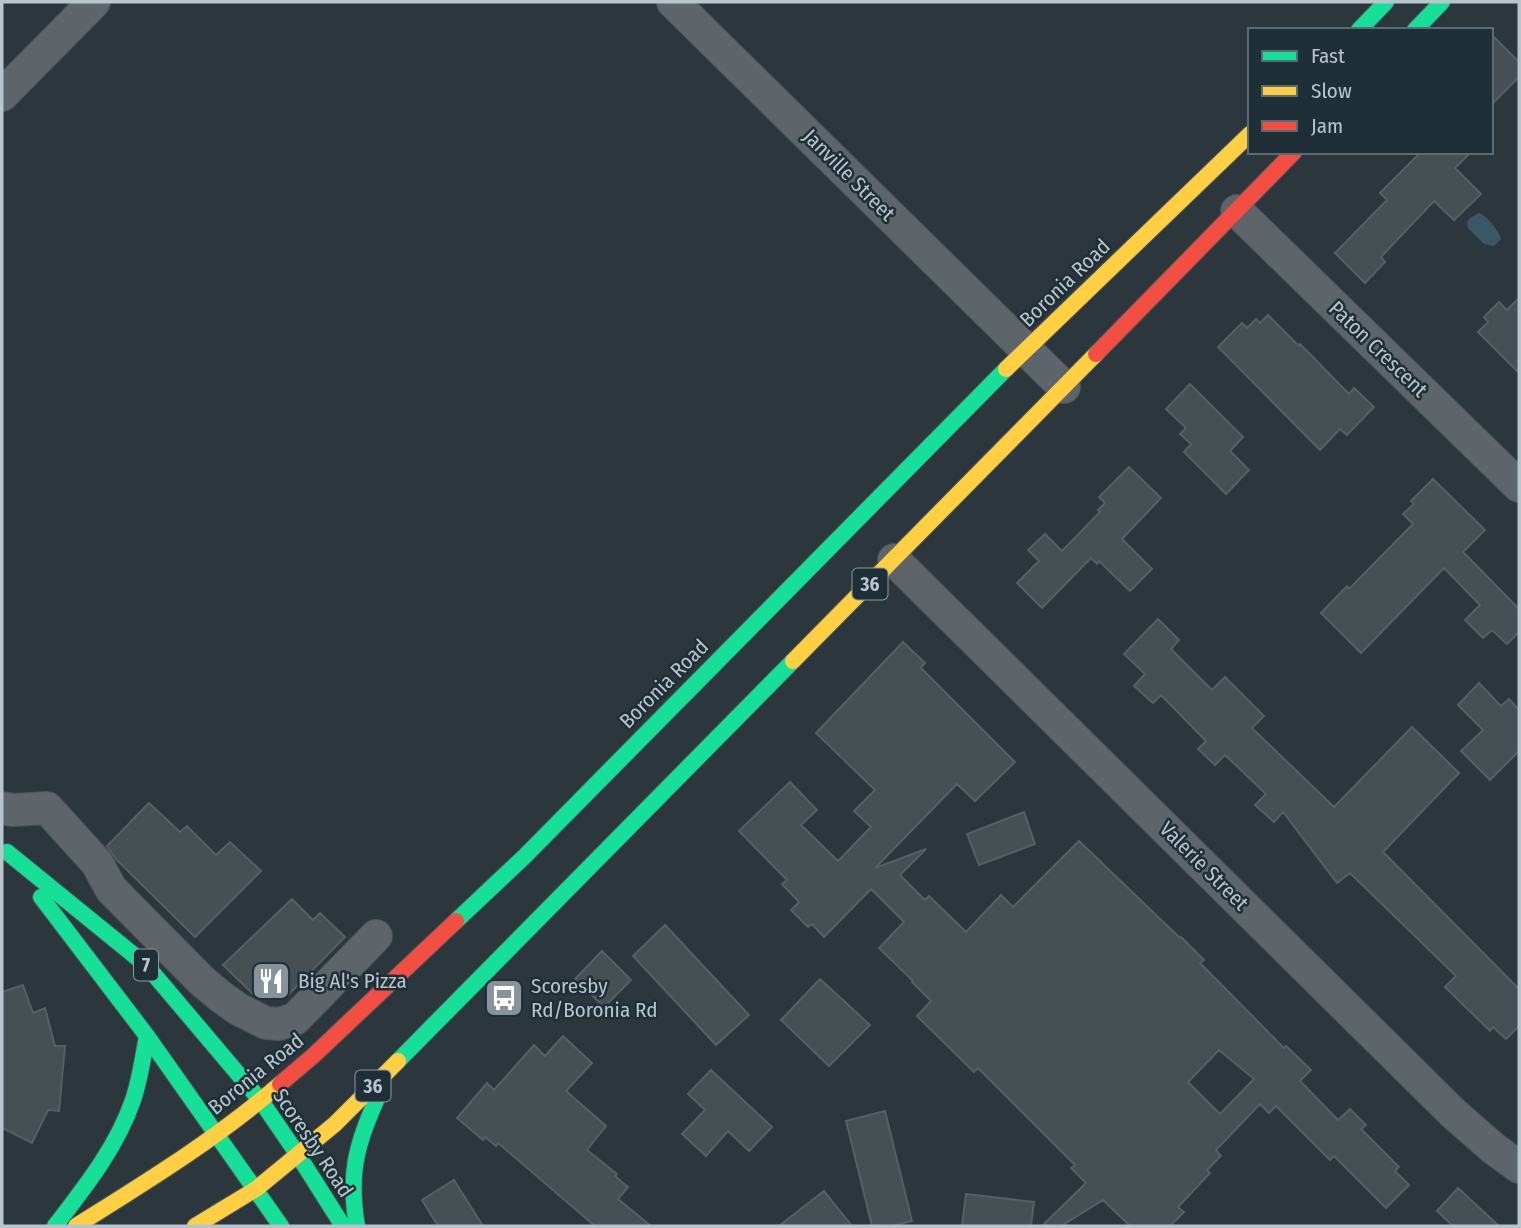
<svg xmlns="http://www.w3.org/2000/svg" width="1521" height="1228" viewBox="0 0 1521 1228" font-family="'Fira Sans Condensed',sans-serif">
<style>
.water{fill:#395765}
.building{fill:#464f54;stroke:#555f64;stroke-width:2;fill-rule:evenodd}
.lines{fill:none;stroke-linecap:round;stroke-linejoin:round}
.street-casing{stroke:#4b5357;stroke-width:34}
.fast-casing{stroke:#4a5459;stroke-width:18}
.slow-casing{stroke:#4a5459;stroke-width:18}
.jam-casing{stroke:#4a5459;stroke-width:18}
.street{stroke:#5d656a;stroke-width:32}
.fast{stroke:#16e098;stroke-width:16}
.slow{stroke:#ffcf43;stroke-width:16}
.jam{stroke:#f24e42;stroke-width:16}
.labels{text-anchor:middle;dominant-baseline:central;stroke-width:5;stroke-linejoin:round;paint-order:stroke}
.shield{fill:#1f2f38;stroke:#8a98a0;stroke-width:2}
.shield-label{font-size:19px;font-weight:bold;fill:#b8c5cc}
.street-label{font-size:21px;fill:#b8c5cc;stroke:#1f2f38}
.poi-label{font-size:21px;fill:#b8c5cc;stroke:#1f2f38;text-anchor:start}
</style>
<rect width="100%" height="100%" fill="#2c373d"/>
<!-- water -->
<path class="water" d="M 1479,213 C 1486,215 1499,231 1501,239 L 1494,246 L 1484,244 L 1468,228 L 1467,222 L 1470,218 Z"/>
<!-- building -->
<path class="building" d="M 1491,34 L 1519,62 L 1519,77 L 1491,105 Z
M 1421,152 L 1471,152 L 1455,168 L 1481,194 L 1454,220 L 1434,201 L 1381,257 L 1385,262 L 1365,283 L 1335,253 L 1387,200 L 1380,193 Z
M 1519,298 L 1519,373 L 1478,332 L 1488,322 L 1484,317 L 1499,302 L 1507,310 Z
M 1268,315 L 1299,346 L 1300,344 L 1349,394 L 1354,388 L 1374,407 L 1347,435 L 1340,429 L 1320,450 L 1218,347 L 1242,323 L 1247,328 L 1256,319 L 1260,323 Z
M 1190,384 L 1243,437 L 1230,451 L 1249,470 L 1226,494 L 1184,452 L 1191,444 L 1180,434 L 1186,428 L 1166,409 Z
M 1129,467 L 1161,498 L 1122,539 L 1152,569 L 1130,591 L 1099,561 L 1097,564 L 1091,558 L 1042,608 L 1017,583 L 1039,561 L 1028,550 L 1045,534 L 1062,551 L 1100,512 L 1098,510 L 1105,503 L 1099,497 Z
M 1433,479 L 1485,530 L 1463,552 L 1519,609 L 1519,632 L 1507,644 L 1492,630 L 1483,638 L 1465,620 L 1480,605 L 1444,568 L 1361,653 L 1321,613 L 1347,586 L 1349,589 L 1413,524 L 1403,514 L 1414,504 L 1411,501 Z
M 1158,619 L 1179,640 L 1171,649 L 1212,690 L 1225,677 L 1264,716 L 1252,728 L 1334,807 L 1412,727 L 1459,773 L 1383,852 L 1519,989 L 1519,1026 L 1506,1039 L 1493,1027 L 1490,1031 L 1445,987 L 1456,976 L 1350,873 L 1337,883 L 1283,812 L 1274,822 L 1255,805 L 1266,794 L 1225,755 L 1215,765 L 1198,749 L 1206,741 L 1161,695 L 1153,703 L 1134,686 L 1145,674 L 1124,654 Z
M 903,642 L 925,663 L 921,668 L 1015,762 L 975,801 L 957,784 L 875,868 L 926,849 L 900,875 L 925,900 L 929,896 L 966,932 L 1001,895 L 1013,907 L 1079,841 L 1180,938 L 1181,937 L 1204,960 L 1200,963 L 1284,1048 L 1286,1046 L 1311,1070 L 1300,1081 L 1338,1120 L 1350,1109 L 1366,1125 L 1361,1129 L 1399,1167 L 1395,1171 L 1409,1185 L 1386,1208 L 1334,1156 L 1330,1160 L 1276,1106 L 1269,1113 L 1260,1104 L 1216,1150 L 1221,1156 L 1207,1170 L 1210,1173 L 1178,1207 L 1184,1212 L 1170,1226 L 1130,1226 L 1103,1200 L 1061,1226 L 1042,1226 L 1086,1183 L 1071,1168 L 1075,1165 L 978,1068 L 974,1072 L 917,1016 L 931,1001 L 912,982 L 913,981 L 879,948 L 904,922 L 871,889 L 824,937 L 812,924 L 808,927 L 791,910 L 799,902 L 782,884 L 787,880 L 739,831 L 790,782 L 817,810 L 801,825 L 838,861 L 871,827 L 854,811 L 875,790 L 816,733 ZM 1219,1050 L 1254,1079 L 1220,1114 L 1188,1082 Z
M 1479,683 L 1501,706 L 1509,699 L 1519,710 L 1519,751 L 1490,780 L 1461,751 L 1483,730 L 1458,705 Z
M 149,803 L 180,832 L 187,826 L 216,855 L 230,842 L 261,871 L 195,937 L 116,859 L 107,846 Z
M 1024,812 L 1035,844 L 979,865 L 967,834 Z
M 292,899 L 313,920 L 320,913 L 345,937 L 286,997 L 256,997 L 223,965 Z
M 665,925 L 749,1015 L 716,1045 L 633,956 Z
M 602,951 L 631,980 L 604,1007 L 575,979 Z
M 820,979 L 870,1025 L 829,1066 L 781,1020 Z
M 23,985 L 33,1013 L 45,1008 L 55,1046 L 65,1046 L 59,1111 L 48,1110 L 32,1143 L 2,1128 L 2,992 Z
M 563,1036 L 592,1063 L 566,1091 L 606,1126 L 587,1150 L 617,1174 L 615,1176 L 628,1187 L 618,1199 L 651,1226 L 595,1226 L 498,1143 L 496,1146 L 485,1137 L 483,1140 L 457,1118 L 487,1083 L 494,1090 L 534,1045 L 545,1056 Z
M 711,1070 L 772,1127 L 749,1151 L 728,1131 L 706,1156 L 682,1134 L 705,1110 L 688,1094 Z
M 885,1111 L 912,1221 L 892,1226 L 872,1226 L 846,1121 Z
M 454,1180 L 483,1226 L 438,1226 L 422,1200 Z
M 1458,1188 L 1499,1226 L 1453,1226 L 1437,1211 Z
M 824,1191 L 852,1226 L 779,1226 Z
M 966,1194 L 1034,1202 L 1031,1226 L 962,1226 Z"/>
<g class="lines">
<!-- street casing -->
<g class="street-casing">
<path id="street" d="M 673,2 L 1064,387
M 2,95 L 94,2
M 1237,211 L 1519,486
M 894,560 L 1453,1113 L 1493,1148 L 1519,1167
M 2,808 L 13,810 L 47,808 L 97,863 L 111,889 L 202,981 L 220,996 L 238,1009 L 266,1023 L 279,1024 L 295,1019 L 376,936"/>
</g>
<!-- fast casing -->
<g class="fast-casing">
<path id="fast" d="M 1359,30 L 1386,2
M 1415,30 L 1442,2
M 7,852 L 146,965 L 261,1101 L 298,1155 L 343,1226
M 41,897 L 147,1036 L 281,1226
M 456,921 L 524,857 L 1006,369
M 398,1061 L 793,661
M 55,1226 C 85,1187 117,1147 133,1100 C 140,1080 143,1057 147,1036
M 357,1226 C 347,1168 359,1139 382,1087"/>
</g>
<!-- slow casing -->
<g class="slow-casing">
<path id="slow" d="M 1006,369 L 1250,134
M 793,661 L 1096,354
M 76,1226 C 146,1182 218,1138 280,1084
M 195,1226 L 256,1189 L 335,1124 L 398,1061"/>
</g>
<!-- jam casing -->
<g class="jam-casing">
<path id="jam" d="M 1096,354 L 1294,152
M 280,1084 L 313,1056 L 456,921"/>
</g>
<!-- street -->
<use href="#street" class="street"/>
<!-- fast -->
<use href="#fast" class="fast"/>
<!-- slow -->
<use href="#slow" class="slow"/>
<!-- jam -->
<use href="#jam" class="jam"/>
</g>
<!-- icons -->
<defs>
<g id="restaurant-square" transform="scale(2.0125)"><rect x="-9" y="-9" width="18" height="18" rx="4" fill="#87939a" stroke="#1f2f38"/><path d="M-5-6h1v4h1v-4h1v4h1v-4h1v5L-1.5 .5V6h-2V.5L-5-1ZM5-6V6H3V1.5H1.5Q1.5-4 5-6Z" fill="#fff"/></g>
<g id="bus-square" transform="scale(2.0125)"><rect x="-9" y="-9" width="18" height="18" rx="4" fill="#87939a" stroke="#1f2f38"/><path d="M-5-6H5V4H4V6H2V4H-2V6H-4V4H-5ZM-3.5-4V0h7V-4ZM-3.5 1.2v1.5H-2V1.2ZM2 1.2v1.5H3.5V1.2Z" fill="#fff"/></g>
</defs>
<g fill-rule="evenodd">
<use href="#restaurant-square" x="271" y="981"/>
<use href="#bus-square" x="504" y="998"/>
</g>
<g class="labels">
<!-- shield labels -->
<g class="shield">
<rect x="852.5" y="568.5" width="35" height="31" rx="5"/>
<rect x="134" y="949.5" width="24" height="31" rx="5"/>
<rect x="355.5" y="1070.5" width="35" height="31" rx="5"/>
</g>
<g class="shield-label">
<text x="870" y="584">36</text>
<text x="146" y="965">7</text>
<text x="373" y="1086">36</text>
</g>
<!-- street labels -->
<g class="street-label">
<text transform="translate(849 175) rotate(45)">Janville Street</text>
<text transform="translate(1065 283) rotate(-44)">Boronia Road</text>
<text transform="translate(1378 349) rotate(44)">Paton Crescent</text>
<text transform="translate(664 684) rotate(-45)">Boronia Road</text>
<text transform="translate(1204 866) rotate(45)">Valerie Street</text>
<text transform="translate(256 1074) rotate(-39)">Boronia Road</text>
<text transform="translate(313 1143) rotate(56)">Scoresby Road</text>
</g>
<!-- poi labels -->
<g class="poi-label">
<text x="298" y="981">Big Al's Pizza</text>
<text x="531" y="986">Scoresby<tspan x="531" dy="24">Rd/Boronia Rd</tspan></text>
</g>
</g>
<!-- border -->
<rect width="1521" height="1228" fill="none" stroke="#b8c5cc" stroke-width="7"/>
<!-- legend -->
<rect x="1248" y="28" width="245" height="126" fill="#1f2f38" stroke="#5c6b73" stroke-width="2"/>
<rect x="1262" y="51" width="35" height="10" fill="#16e098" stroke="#5c6b73" stroke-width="2"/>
<text x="1311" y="63" font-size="21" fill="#b8c5cc">Fast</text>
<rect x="1262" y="86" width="35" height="10" fill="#ffcf43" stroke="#5c6b73" stroke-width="2"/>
<text x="1311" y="98" font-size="21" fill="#b8c5cc">Slow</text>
<rect x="1262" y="121" width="35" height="10" fill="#f24e42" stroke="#5c6b73" stroke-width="2"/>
<text x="1311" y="133" font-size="21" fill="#b8c5cc">Jam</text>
</svg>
